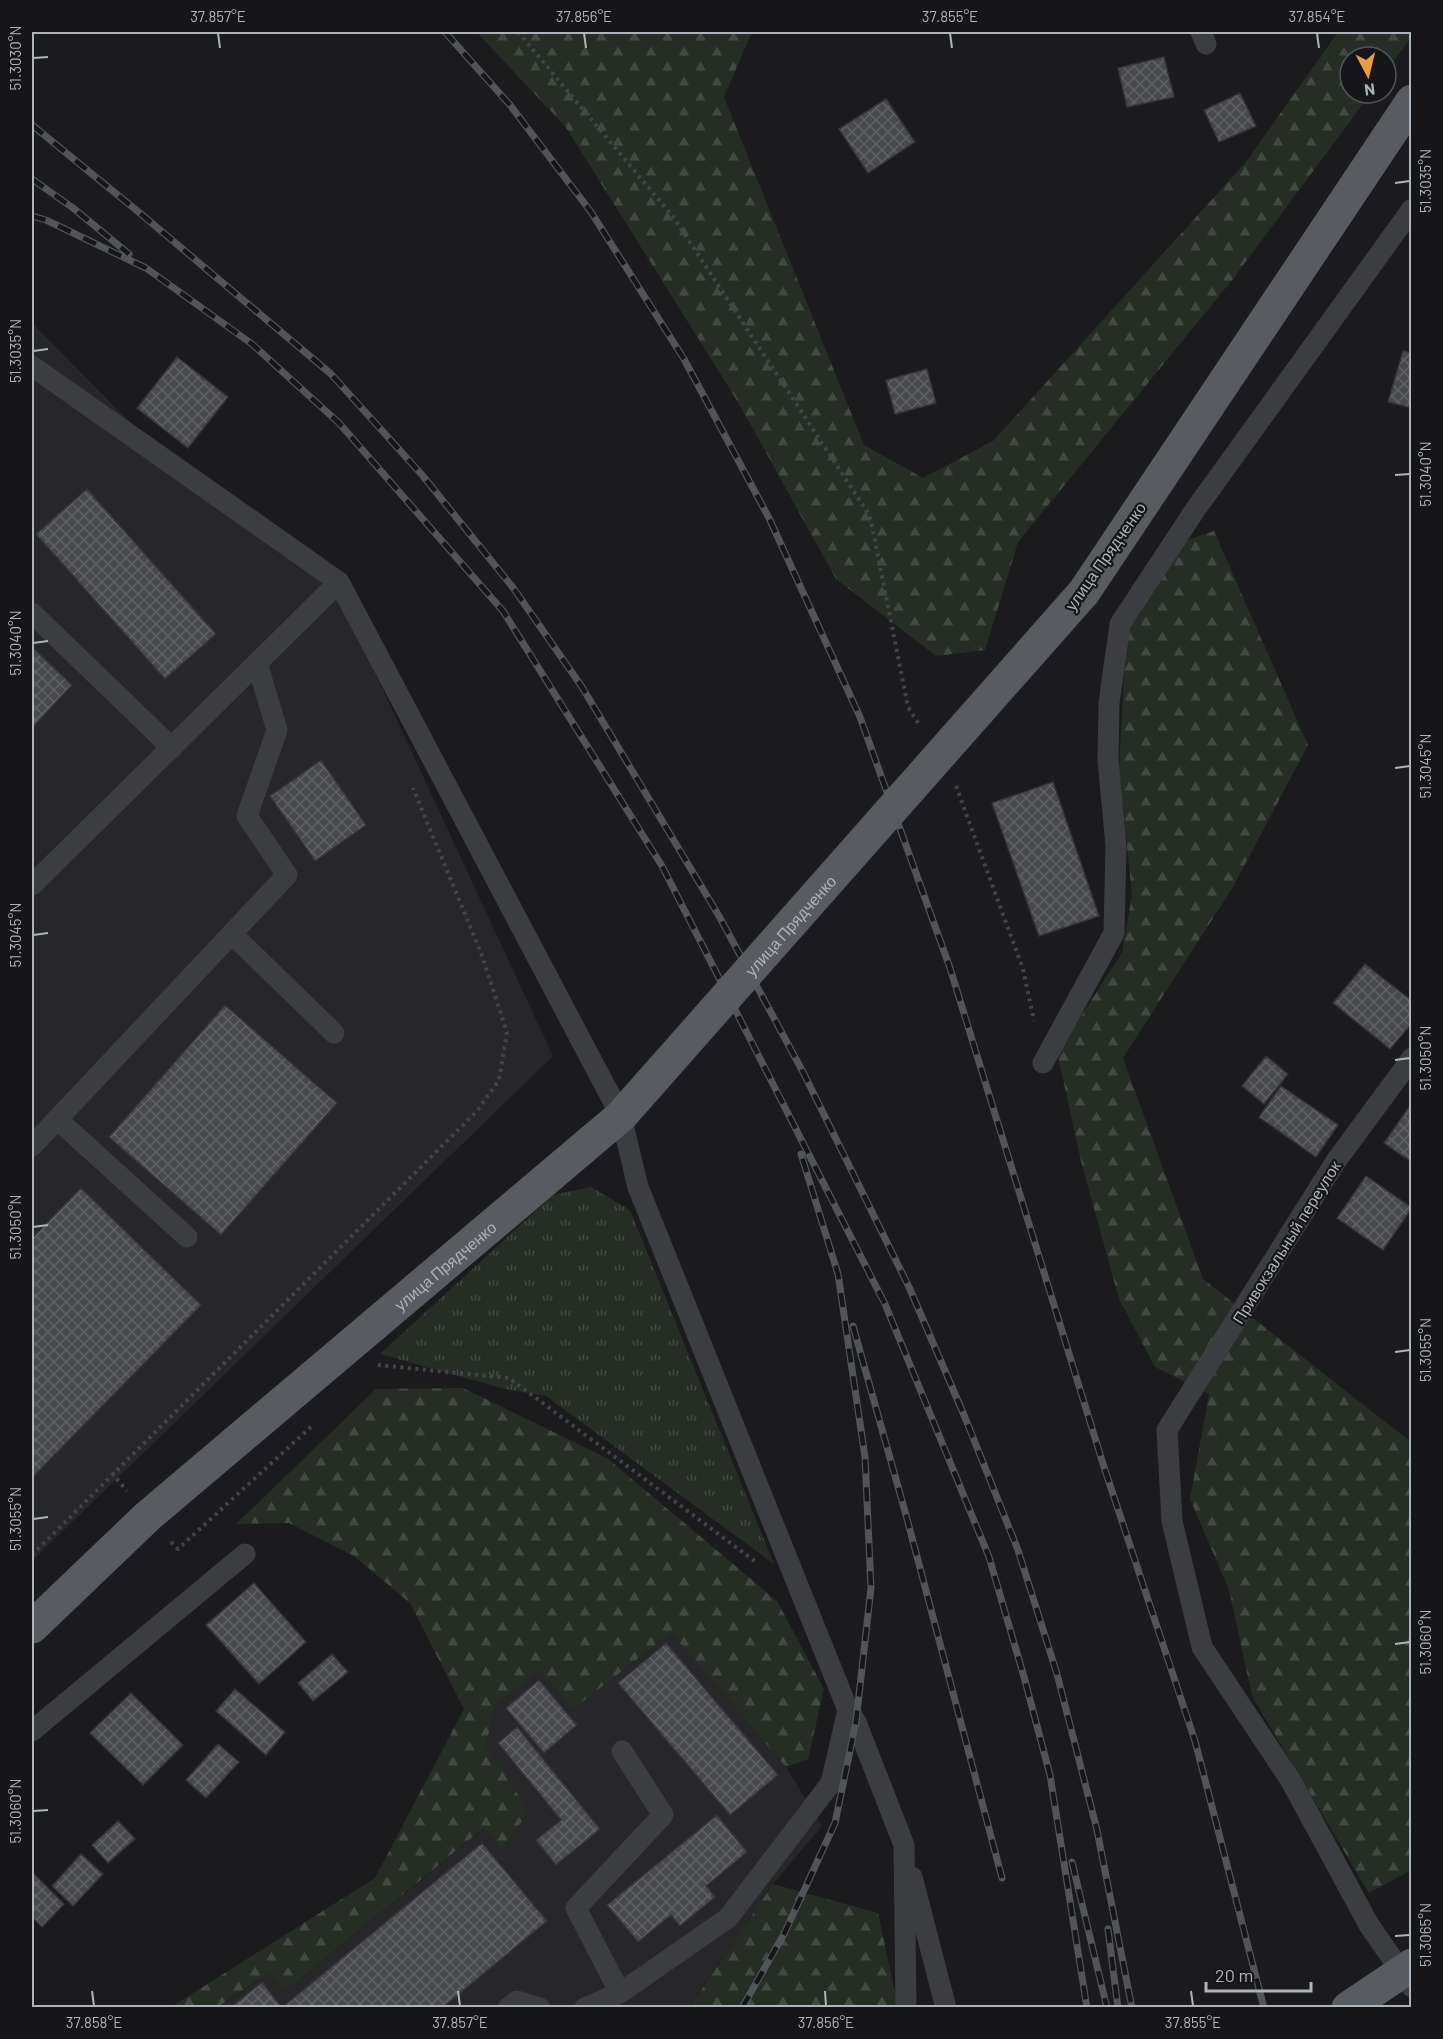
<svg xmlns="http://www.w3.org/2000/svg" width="1443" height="2039" viewBox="0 0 1443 2039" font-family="Barlow,sans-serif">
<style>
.built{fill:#27272a}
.grass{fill:url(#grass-tufts)}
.forest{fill:url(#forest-firs)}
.building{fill:url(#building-cross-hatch);stroke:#353539;stroke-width:1.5}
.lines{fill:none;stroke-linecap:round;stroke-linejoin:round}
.path{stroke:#424548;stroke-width:4;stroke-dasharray:3 4.5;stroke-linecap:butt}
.lane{stroke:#3c3d41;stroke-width:21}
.primary{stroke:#585b60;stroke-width:33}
.rail-casing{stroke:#515458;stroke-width:7}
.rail{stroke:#161618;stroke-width:4.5;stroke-dasharray:14;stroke-linecap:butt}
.primary-bridge{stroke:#585b60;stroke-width:33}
.ticks{fill:none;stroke:#aeb4bb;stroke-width:2}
.labels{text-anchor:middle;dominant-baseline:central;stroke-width:4.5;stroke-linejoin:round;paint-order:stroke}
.street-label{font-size:16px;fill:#aeb4bb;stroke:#161618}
.neatline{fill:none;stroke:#aeb4bb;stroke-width:2}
.ticks-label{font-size:15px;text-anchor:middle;fill:#aeb4bb}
</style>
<defs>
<pattern id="grass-tufts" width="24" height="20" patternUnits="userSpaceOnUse" patternTransform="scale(1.5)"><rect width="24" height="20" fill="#252d25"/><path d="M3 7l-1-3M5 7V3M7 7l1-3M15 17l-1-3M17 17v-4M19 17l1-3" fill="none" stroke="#424943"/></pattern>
<pattern id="forest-firs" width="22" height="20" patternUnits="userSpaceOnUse" patternTransform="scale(1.5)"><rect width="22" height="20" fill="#252d25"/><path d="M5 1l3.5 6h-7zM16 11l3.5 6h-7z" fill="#424943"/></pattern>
<pattern id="building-cross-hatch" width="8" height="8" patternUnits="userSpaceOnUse" patternTransform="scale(1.5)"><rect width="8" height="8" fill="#48494d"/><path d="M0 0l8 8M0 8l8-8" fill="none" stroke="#606165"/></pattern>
</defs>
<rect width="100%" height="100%" fill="#1b1b1d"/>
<!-- built -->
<path class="built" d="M 32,323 L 196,489 L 337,591 L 553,1056 L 32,1561 Z
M 671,1633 L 786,1767 L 822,1826 L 773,1884 L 689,2007 L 218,2008 L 268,1973 L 284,1992 L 486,1827 L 503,1849 L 529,1811 L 486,1746 L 495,1705 L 540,1668 L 573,1709 Z"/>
<!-- grass -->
<path class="grass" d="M 591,1187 L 630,1210 L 774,1564 L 546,1396 L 505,1389 L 380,1354 L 553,1195 Z"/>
<!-- forest -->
<path class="forest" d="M 479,32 L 752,32 L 724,97 L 864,445 L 923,478 L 993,441 L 1246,162 L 1338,32 L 1411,32 L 1412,36 L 1386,72 L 1386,57 L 1350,57 L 1350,93 L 1371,93 L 1233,279 L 1018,542 L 985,650 L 936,656 L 836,579 L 738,402 L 565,126 L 480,36 Z
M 1214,531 L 1308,745 L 1233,887 L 1123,1058 L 1203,1279 L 1411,1442 L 1411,1870 L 1369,1893 L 1252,1696 L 1229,1590 L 1190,1499 L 1209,1394 L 1155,1367 L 1119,1299 L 1081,1161 L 1058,1056 L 1079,1019 L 1122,953 L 1132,895 L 1119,770 L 1126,634 L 1184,541 Z
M 463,1388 L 607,1458 L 777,1601 L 824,1689 L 808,1759 L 786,1767 L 671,1633 L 573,1709 L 540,1669 L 495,1705 L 486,1746 L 529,1811 L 502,1850 L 485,1827 L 284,1992 L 268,1973 L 218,2007 L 171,2007 L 375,1878 L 464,1709 L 410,1603 L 354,1556 L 289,1523 L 236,1524 L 376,1389 Z
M 773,1884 L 878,1913 L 898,2007 L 689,2008 Z"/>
<!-- building -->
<path class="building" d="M 1164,57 L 1174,97 L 1127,107 L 1118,68 Z
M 1240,93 L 1256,126 L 1219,142 L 1204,110 Z
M 886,99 L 915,142 L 868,173 L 839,129 Z
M 1403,351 L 1412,353 L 1412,408 L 1388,402 Z
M 177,357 L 228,397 L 188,448 L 137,408 Z
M 927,369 L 936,403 L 895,414 L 886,380 Z
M 87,489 L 216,634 L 165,679 L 36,534 Z
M 32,647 L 72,685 L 32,728 Z
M 321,760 L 366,825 L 315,861 L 270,796 Z
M 1053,782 L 1099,916 L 1039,936 L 992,803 Z
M 1365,964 L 1412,1001 L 1412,1023 L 1390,1049 L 1333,1003 Z
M 225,1005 L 337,1103 L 221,1235 L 109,1137 Z
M 1266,1056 L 1288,1074 L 1264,1104 L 1242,1086 Z
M 1281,1086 L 1338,1125 L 1316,1157 L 1259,1117 Z
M 1412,1103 L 1412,1162 L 1384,1143 Z
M 1366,1176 L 1412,1208 L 1383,1250 L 1337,1218 Z
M 81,1188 L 201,1305 L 32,1478 L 32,1238 Z
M 254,1583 L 306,1642 L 259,1684 L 206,1625 Z
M 666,1643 L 778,1775 L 730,1815 L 618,1683 Z
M 332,1654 L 348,1672 L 313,1701 L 298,1683 Z
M 539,1680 L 577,1725 L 544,1753 L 506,1708 Z
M 235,1689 L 285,1732 L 266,1755 L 216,1711 Z
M 131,1693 L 183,1745 L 143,1785 L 90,1733 Z
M 517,1727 L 600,1829 L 556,1865 L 536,1840 L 561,1820 L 498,1743 Z
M 218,1744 L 239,1762 L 206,1798 L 186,1780 Z
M 717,1815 L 747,1852 L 706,1886 L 715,1897 L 680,1926 L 671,1915 L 638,1942 L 607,1905 Z
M 118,1821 L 135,1839 L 108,1863 L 92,1845 Z
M 482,1843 L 547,1921 L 442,2008 L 284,2006 Z
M 81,1854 L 103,1874 L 73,1906 L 52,1886 Z
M 32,1872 L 64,1904 L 42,1927 L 32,1917 Z
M 262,1982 L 282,2008 L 230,2008 Z"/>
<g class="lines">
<!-- path -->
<path class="path" d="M 518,32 L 674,218 L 870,516 L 908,707 L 920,726
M 956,786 L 1023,969 L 1034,1021
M 378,1365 L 509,1378 L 756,1562
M 112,1473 L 127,1491
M 171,1542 L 178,1549 L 313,1425
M 32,1555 L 477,1111 L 499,1080 L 507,1032 L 481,953 L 413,788"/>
<!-- lane -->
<path class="lane" d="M 1201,32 L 1206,44
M 32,366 L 339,582 L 621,1116 L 638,1187 L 848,1710 L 856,1722 L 904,1845 L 906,2008
M 32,613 L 172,748
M 32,885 L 257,663
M 232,934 L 334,1033
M 1412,1058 L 1336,1161 L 1167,1430 L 1172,1521 L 1202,1647 L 1291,1781 L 1369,1925 L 1412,1987
M 1043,1063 L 1114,933 L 1116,846 L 1108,760 L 1109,703 L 1120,624 L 1195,510 L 1412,209
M 57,1119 L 187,1237
M 32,1146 L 287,875 L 247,816 L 277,730 L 257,663 L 339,582
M 32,1731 L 245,1554
M 912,1877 L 946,2008
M 620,1993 L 576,1908 L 663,1815 L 622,1751
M 508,2008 L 517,2001 L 540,2008
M 585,2008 L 620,1993 L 728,1918 L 831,1783 L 848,1710"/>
<!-- primary -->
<g class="primary">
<path d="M 1084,592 L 1412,101"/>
<path id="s1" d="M 32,1627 L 148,1516 L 621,1116"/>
</g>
<!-- rail casing -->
<g class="rail-casing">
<path id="rail" d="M 445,32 L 510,105 L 591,212 L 684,359 L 769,518 L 860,717 L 950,968 L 1104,1467 L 1195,1741 L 1264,2008
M 32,125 L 141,214 L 331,374 L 423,476 L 514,589 L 582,687 L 719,916 L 803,1072 L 909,1287 L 964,1415 L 1018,1550 L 1057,1674 L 1097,1830 L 1132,2008
M 32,179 L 73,208 L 129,254
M 32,216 L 46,220 L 146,268 L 252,344 L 339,423 L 503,611 L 662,866 L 885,1304 L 989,1557 L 1024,1677 L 1050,1775 L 1087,2008
M 853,1326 L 906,1515 L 1002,1878
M 1072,1862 L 1107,2008
M 1108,1929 L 1118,2008
M 742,2008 L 784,1934 L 835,1823 L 856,1722 L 871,1588 L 865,1457 L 838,1274 L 801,1154"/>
</g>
<!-- rail -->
<use href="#rail" class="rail"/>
<!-- primary-bridge -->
<g class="primary-bridge">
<path id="s2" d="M 621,1116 L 1084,592"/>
<path d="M 1348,2008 L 1412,1965"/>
</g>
</g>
<!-- ticks -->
<path class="ticks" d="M 218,33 L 220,48M 584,33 L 586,48M 950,33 L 952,48M 1317,33 L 1319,48M 33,58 L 48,57M 1395,183 L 1410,181M 33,351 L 48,349M 1395,475 L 1410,474M 33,643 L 48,641M 1395,768 L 1410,766M 33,935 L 48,933M 1395,1060 L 1410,1058M 33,1227 L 48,1225M 1395,1352 L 1410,1350M 33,1519 L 48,1517M 1395,1644 L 1410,1642M 33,1811 L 48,1810M 1395,1936 L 1410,1935M 92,1991 L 94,2006M 458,1991 L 460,2006M 825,1991 L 826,2006M 1191,1991 L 1193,2006"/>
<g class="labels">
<!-- street labels -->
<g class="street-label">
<text transform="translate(1105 556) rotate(-55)">улица Прядченко</text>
<text stroke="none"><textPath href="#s2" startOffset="255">улица Прядченко</textPath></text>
<text transform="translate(1286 1242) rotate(-58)">Привокзальный переулок</text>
<text stroke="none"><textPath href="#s1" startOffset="549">улица Прядченко</textPath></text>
</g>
</g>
<!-- border -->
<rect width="1443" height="2039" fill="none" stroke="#161618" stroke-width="66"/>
<!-- north arrow -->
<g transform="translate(1368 75) rotate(173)"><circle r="28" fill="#161618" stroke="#535559" stroke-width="1.5"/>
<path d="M0-4.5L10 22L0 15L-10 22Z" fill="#e79d48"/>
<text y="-9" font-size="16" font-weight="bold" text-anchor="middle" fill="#aeb4bb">N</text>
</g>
<!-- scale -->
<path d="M1206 1982v9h105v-9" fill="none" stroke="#aeb4bb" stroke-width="3"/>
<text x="1215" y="1982" font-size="18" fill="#aeb4bb" stroke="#161618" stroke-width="4.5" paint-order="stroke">20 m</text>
<rect x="33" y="33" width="1377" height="1973" class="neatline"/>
<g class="ticks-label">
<text x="218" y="22">37.857°E</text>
<text x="584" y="22">37.856°E</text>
<text x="950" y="22">37.855°E</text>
<text x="1317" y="22">37.854°E</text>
<text transform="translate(16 58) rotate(-90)" y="5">51.3030°N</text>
<text transform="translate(1426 181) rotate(-90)" y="5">51.3035°N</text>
<text transform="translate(16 351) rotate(-90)" y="5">51.3035°N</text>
<text transform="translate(1426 474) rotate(-90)" y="5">51.3040°N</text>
<text transform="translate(16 643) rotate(-90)" y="5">51.3040°N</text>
<text transform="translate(1426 766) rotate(-90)" y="5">51.3045°N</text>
<text transform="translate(16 935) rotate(-90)" y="5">51.3045°N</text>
<text transform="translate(1426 1058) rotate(-90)" y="5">51.3050°N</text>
<text transform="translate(16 1227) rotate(-90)" y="5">51.3050°N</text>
<text transform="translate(1426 1350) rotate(-90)" y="5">51.3055°N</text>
<text transform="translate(16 1519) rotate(-90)" y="5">51.3055°N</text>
<text transform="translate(1426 1642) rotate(-90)" y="5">51.3060°N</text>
<text transform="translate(16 1811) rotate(-90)" y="5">51.3060°N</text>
<text transform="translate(1426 1935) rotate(-90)" y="5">51.3065°N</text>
<text x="94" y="2028">37.858°E</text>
<text x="460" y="2028">37.857°E</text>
<text x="826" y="2028">37.856°E</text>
<text x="1193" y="2028">37.855°E</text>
</g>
</svg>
